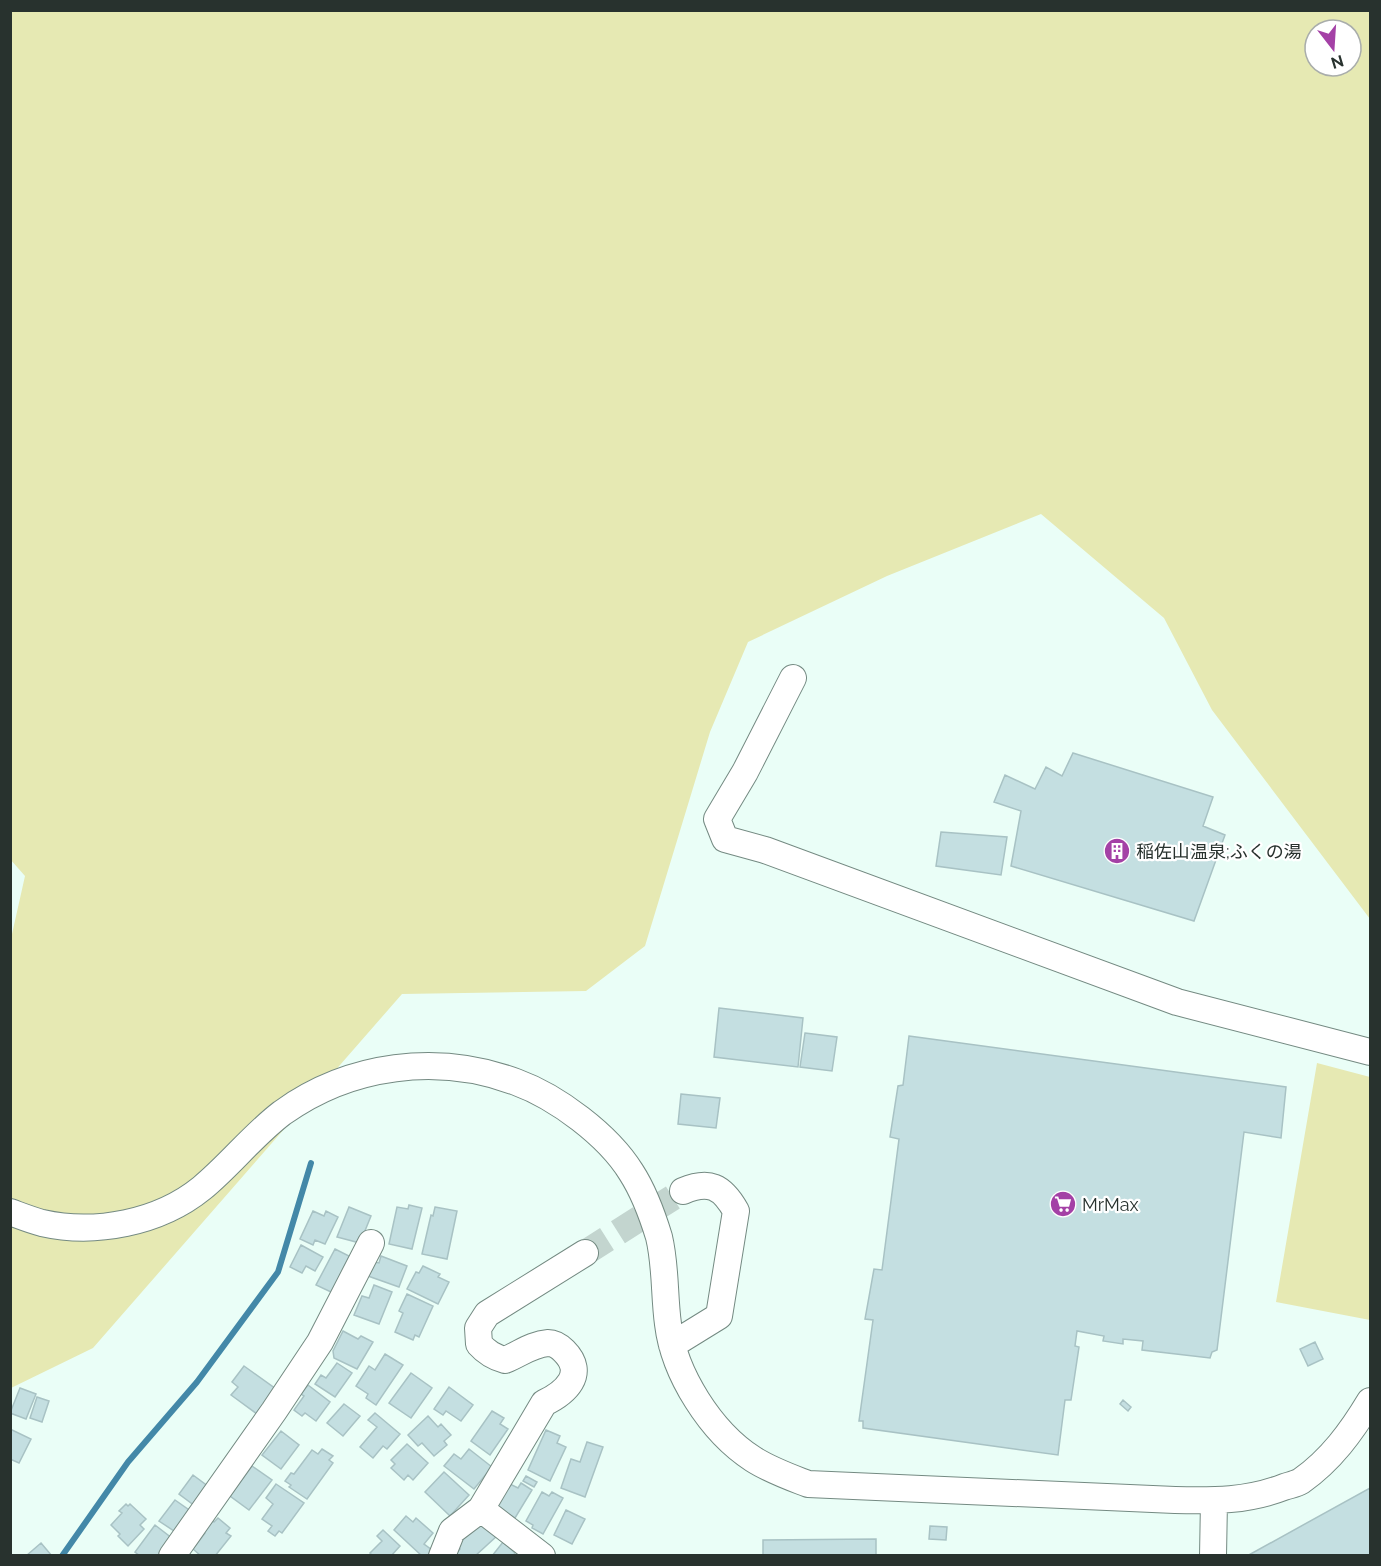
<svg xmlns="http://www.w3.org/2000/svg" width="1381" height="1566" viewBox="0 0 1381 1566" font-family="Raleway,'Noto Sans JP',sans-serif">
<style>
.green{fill:#e6e9b3;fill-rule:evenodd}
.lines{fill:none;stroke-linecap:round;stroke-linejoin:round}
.stream{stroke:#4388a8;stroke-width:6}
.building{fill:#c4dfe1;stroke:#a8c2c4;stroke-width:1.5}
.minor-tunnel{stroke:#c3d5cf;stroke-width:26;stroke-dasharray:26 13;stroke-linecap:butt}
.minor-casing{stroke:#748a82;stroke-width:28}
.minor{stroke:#fff;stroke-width:26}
.labels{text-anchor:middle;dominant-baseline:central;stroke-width:4.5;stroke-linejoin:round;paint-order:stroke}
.poi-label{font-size:18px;fill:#28322e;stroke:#fff;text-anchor:start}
</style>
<rect width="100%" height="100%" fill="#eafef7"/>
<!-- green -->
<path class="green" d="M 11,11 L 1370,11 L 1370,919 L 1212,710 L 1164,618 L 1041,514 L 887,576 L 748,642 L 710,732 L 645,946 L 586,991 L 402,994 L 93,1348 L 11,1388 L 10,943 L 25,876 L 10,859 ZM 1315,30 L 1351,30 L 1351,66 L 1315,66 Z
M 1317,1063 L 1370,1077 L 1370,1320 L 1276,1302 Z"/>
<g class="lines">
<!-- stream -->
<path class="stream" d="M 62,1556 L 128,1462 L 197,1382 L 278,1272 L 311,1163"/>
</g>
<!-- building -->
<path class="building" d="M 1073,753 L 1213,797 L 1203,826 L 1225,835 L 1194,921 L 1011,866 L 1021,811 L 994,802 L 1005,775 L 1035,789 L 1046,767 L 1062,776 Z
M 941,832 L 1007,837 L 1001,875 L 936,866 Z
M 719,1008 L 803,1018 L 798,1067 L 714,1057 Z
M 805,1033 L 837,1037 L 832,1071 L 800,1067 Z
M 909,1036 L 1286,1087 L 1281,1138 L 1244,1132 L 1217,1350 L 1212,1352 L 1210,1358 L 1142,1350 L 1143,1341 L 1123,1339 L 1123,1344 L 1103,1341 L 1104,1336 L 1077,1331 L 1075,1346 L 1079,1347 L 1071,1400 L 1065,1400 L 1058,1455 L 863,1428 L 863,1421 L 859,1421 L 873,1320 L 865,1319 L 874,1269 L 882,1270 L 899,1139 L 890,1137 L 898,1086 L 903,1085 Z
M 681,1094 L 720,1098 L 716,1128 L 678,1124 Z
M 409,1205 L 422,1208 L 412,1249 L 389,1244 L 397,1207 L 408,1209 Z
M 349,1207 L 371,1216 L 360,1243 L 337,1237 Z
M 435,1207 L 457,1211 L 447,1259 L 422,1254 L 431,1215 L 433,1216 Z
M 313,1211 L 324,1216 L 326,1211 L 338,1217 L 325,1244 L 315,1240 L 313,1245 L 300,1239 Z
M 301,1245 L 323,1257 L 315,1271 L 306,1266 L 302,1273 L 290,1267 Z
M 335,1249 L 355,1259 L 341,1286 L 336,1284 L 331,1292 L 316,1285 Z
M 381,1256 L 407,1266 L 399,1287 L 368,1276 L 374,1262 L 379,1263 Z
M 423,1266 L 440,1274 L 438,1277 L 449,1282 L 438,1304 L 407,1289 L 416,1272 L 419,1273 Z
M 374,1285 L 392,1292 L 379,1324 L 354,1315 L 362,1296 L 369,1298 Z
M 407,1294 L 433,1306 L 419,1337 L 415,1335 L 413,1340 L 395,1332 L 403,1313 L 399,1311 Z
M 343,1331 L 358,1339 L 361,1336 L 373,1342 L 357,1369 L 334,1358 L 333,1351 Z
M 1315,1342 L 1323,1359 L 1308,1366 L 1300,1349 Z
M 385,1354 L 403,1365 L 376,1405 L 366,1398 L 368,1394 L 356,1386 L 369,1366 L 375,1370 Z
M 337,1363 L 352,1373 L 335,1397 L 315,1384 L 321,1375 L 326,1378 Z
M 244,1366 L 276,1389 L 257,1414 L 231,1395 L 238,1387 L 232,1382 Z
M 411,1373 L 432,1388 L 411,1418 L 389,1403 Z
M 308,1385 L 330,1402 L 316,1421 L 305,1413 L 302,1416 L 294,1410 L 304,1396 L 301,1394 Z
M 449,1387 L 473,1405 L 461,1421 L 446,1411 L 443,1415 L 434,1409 Z
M 20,1388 L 36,1394 L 26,1419 L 10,1413 Z
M 37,1397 L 49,1401 L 42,1422 L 30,1418 Z
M 1123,1400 L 1131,1407 L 1128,1411 L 1120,1404 Z
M 344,1404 L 360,1416 L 343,1436 L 327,1423 Z
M 492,1411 L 504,1418 L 500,1424 L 508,1429 L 490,1455 L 471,1441 Z
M 375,1413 L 400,1434 L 387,1449 L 383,1446 L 373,1458 L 360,1447 L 377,1427 L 368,1420 Z
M 428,1416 L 438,1427 L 441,1424 L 451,1435 L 444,1441 L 447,1445 L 434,1456 L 422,1443 L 418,1446 L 408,1435 Z
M 10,1429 L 31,1439 L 19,1463 L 10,1459 Z
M 546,1430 L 560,1436 L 557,1443 L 566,1447 L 550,1481 L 528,1470 Z
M 281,1431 L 299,1445 L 281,1469 L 262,1455 Z
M 587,1442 L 603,1447 L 585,1497 L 561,1488 L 571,1459 L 580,1462 Z
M 407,1444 L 428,1463 L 413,1480 L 408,1475 L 404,1480 L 391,1468 L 395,1464 L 391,1460 Z
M 322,1449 L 333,1456 L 329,1460 L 333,1463 L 307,1499 L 289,1487 L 291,1485 L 285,1481 L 291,1473 L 294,1474 L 312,1450 L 318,1454 Z
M 469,1449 L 492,1467 L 474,1489 L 444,1466 L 454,1454 L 461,1459 Z
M 252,1466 L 272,1480 L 249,1510 L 230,1496 Z
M 444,1472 L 469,1495 L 450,1516 L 425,1492 Z
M 193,1475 L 209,1487 L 195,1506 L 179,1494 Z
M 526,1476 L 537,1482 L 534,1487 L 523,1481 Z
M 521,1483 L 532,1490 L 515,1518 L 496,1507 L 510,1484 L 518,1488 Z
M 276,1484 L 304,1503 L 282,1533 L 279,1531 L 275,1536 L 268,1531 L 272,1526 L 262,1519 L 273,1504 L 266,1498 Z
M 1370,1488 L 1370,1556 L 1247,1556 Z
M 542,1492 L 549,1496 L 552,1492 L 563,1498 L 543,1534 L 532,1528 L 533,1525 L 526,1521 Z
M 175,1500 L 192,1512 L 177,1533 L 159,1521 Z
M 126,1504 L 128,1506 L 130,1504 L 146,1519 L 140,1525 L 144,1529 L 128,1546 L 118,1536 L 120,1534 L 111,1525 L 122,1513 L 119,1511 Z
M 566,1510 L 585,1519 L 572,1544 L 554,1535 Z
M 406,1516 L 413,1522 L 416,1518 L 433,1533 L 424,1544 L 432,1550 L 427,1556 L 422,1556 L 394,1530 Z
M 218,1518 L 230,1528 L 226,1533 L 231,1536 L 215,1556 L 201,1556 L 193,1549 L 205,1533 L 202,1530 L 210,1519 L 214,1522 Z
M 481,1520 L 498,1535 L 475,1556 L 453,1556 L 460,1549 L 455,1543 Z
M 155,1525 L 173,1539 L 161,1556 L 140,1556 L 135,1552 Z
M 930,1526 L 947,1527 L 946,1540 L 929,1539 Z
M 383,1530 L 400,1546 L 391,1556 L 373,1556 L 370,1553 L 382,1541 L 377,1536 Z
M 876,1539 L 876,1556 L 763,1556 L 763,1540 Z
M 503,1542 L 515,1553 L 513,1556 L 492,1556 Z
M 41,1543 L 52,1556 L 26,1556 Z"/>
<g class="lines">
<!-- minor-tunnel -->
<path class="minor-tunnel" d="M 585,1253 L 683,1191"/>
<!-- minor casing -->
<g class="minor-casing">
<path id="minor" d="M 793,678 L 745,772 L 717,819 L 725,839 L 765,850 L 1177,1002 L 1370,1052
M 10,1212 C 21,1216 31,1220 42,1223 C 95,1235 159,1223 202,1188 C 230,1165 253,1135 282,1113 C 350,1064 438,1053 516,1082 C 557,1097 608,1135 631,1172 C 644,1192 652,1214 659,1237 C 666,1266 664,1295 668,1324 C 674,1374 711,1432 753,1459 C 770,1470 790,1477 808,1484 L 1175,1500 C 1213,1501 1248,1501 1284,1487 C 1290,1485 1296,1484 1301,1481 C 1331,1460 1352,1431 1370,1401
M 672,1345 L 719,1316 L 736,1211 C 722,1186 709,1180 683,1191
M 481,1509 L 542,1556
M 172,1556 L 274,1411 L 320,1342 L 371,1243
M 442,1556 L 452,1531 L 481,1509 L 544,1403 C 565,1393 587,1374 564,1351 C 560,1347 554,1343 548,1343 C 532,1344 520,1354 505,1360 C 494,1357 487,1353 479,1344 L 478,1328 L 487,1314 L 585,1253
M 1213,1556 L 1214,1501"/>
</g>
<!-- minor -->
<use href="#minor" class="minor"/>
</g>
<!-- icons -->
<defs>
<g id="building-disc" transform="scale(1.35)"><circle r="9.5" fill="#a441a6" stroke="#fff"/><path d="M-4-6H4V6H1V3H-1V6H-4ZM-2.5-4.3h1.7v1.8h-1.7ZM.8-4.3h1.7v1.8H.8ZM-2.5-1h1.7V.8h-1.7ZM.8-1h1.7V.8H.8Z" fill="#fff"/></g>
<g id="supermarket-disc" transform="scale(1.35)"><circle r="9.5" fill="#a441a6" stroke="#fff"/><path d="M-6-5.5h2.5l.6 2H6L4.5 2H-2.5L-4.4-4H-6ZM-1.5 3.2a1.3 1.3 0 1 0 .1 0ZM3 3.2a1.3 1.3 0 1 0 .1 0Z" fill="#fff"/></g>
</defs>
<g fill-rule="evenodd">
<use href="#building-disc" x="1117" y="851"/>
<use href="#supermarket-disc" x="1063" y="1204"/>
</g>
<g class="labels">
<!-- poi labels -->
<g class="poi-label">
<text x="1136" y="851">稲佐山温泉;ふくの湯</text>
<text x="1082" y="1204">MrMax</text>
</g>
</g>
<!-- border -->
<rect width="1381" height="1566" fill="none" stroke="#28322e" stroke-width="24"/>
<!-- north arrow -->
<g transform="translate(1333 48) rotate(163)"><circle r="28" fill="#ffffff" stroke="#a9adab" stroke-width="1.5"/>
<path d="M0-4.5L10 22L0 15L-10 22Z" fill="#a441a6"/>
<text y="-9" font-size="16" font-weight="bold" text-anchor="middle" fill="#28322e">N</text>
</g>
</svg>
